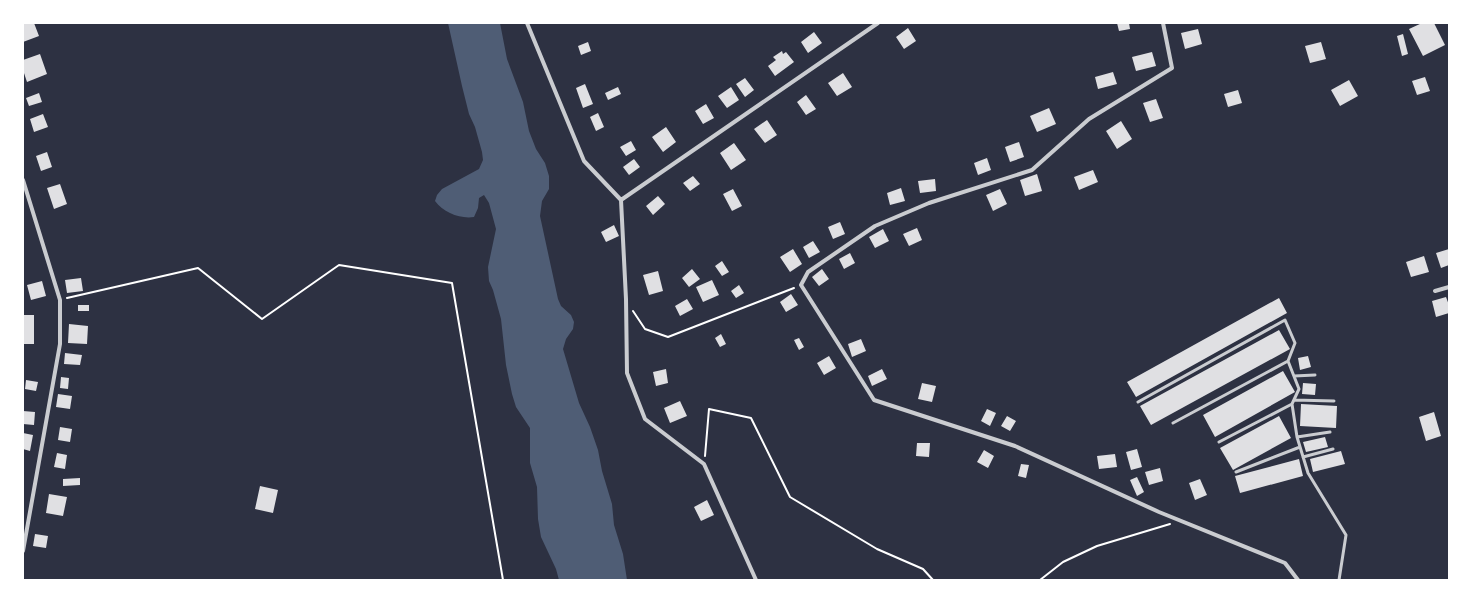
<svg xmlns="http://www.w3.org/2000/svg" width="1472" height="603" viewBox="0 0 1472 603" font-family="Roboto,sans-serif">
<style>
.water{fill:#4f5d75}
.building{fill:#e0e0e3}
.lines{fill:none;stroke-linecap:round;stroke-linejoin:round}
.path{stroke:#fff;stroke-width:2}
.service{stroke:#caccd0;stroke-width:3}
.minor{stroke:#caccd0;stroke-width:4}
</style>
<rect width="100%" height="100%" fill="#2d3142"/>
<!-- water -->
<path class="water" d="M 448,23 L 500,23 L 507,59 L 523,102 L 529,131 L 536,149 L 545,163 L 549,176 L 549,189 L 542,201 L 540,216 L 558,299 L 561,306 L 571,315 L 574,322 L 573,329 L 566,339 L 563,349 L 579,403 L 590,427 L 598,450 L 602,471 L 612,504 L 614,525 L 623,554 L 627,580 L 559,580 L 556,569 L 541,537 L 538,519 L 537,487 L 530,463 L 530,428 L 516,407 L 512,394 L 506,365 L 501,319 L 493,290 L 489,281 L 488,267 L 496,229 L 489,203 L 484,195 L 479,198 L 478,208 L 474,217 C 460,219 444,213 435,201 L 437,195 L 442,189 L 479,169 L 483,160 L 482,152 L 475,127 L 469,114 L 462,86 Z"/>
<!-- building -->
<path class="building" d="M 23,23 L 34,23 L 39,36 L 23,42 Z
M 1117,23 L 1129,23 L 1130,29 L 1119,31 Z
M 1422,23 L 1434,23 L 1445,45 L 1423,56 L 1409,29 Z
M 908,28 L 916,41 L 904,49 L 896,37 Z
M 1198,29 L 1202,44 L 1185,49 L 1181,33 Z
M 814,32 L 822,43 L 808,53 L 801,42 Z
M 1403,34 L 1408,54 L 1402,56 L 1397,36 Z
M 588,42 L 591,51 L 581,55 L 578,46 Z
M 1321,42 L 1326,59 L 1310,63 L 1305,46 Z
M 782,51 L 783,54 L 786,52 L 794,62 L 775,76 L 768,66 L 776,60 L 773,57 Z
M 1152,52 L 1156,66 L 1136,71 L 1132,57 Z
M 40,54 L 47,74 L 27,82 L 23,70 L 23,60 Z
M 1113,72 L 1117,84 L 1098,89 L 1095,77 Z
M 843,73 L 852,87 L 837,96 L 828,83 Z
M 1425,77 L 1430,91 L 1417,95 L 1412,81 Z
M 745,78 L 754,90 L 745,97 L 736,84 Z
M 1349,80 L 1358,96 L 1340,106 L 1331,90 Z
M 585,84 L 593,104 L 583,108 L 576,88 Z
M 618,87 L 621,94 L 608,100 L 605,93 Z
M 731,87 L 739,100 L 727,108 L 718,96 Z
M 1238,90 L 1242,103 L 1228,107 L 1224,94 Z
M 39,93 L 42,102 L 29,106 L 26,98 Z
M 806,95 L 816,109 L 806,115 L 797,102 Z
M 1156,99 L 1163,118 L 1150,122 L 1143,103 Z
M 706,104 L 714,118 L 703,124 L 695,111 Z
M 1049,108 L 1056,124 L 1037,132 L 1030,116 Z
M 598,113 L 604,127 L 596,131 L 590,117 Z
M 43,114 L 48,127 L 34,132 L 30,119 Z
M 767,120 L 777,135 L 765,143 L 754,129 Z
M 1121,121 L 1132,139 L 1117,149 L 1106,131 Z
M 666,127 L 676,142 L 663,152 L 652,137 Z
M 631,141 L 636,150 L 626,156 L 620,147 Z
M 1019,142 L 1024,157 L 1010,162 L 1005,147 Z
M 734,143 L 746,160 L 731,170 L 720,153 Z
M 47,152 L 52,167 L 41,171 L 36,156 Z
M 987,158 L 991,170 L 978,175 L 974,163 Z
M 634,159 L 640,167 L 629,175 L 623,167 Z
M 1093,170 L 1098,182 L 1079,190 L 1074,177 Z
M 1037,174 L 1042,191 L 1025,196 L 1020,180 Z
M 693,176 L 700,184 L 690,191 L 683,183 Z
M 935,179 L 936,191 L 920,193 L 918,181 Z
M 60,184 L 67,204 L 54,209 L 47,188 Z
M 901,188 L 905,201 L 890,205 L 887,193 Z
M 733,189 L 742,206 L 732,211 L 723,194 Z
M 1000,189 L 1007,204 L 993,211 L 986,195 Z
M 658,196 L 665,204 L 653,215 L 646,206 Z
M 840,222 L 845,234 L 833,239 L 828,227 Z
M 614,225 L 619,236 L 606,242 L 601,232 Z
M 917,228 L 922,240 L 909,246 L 903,234 Z
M 883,229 L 889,241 L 875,248 L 869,237 Z
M 813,241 L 820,252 L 809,258 L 803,247 Z
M 793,249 L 802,264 L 790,272 L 780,257 Z
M 1449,249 L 1449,265 L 1441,268 L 1436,253 Z
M 850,253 L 855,263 L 844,269 L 839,259 Z
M 1424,256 L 1429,272 L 1411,277 L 1406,262 Z
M 722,261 L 729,272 L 722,276 L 715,266 Z
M 692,269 L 700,279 L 689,287 L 682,278 Z
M 822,269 L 829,279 L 819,286 L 812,277 Z
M 658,271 L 663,291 L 649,295 L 643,275 Z
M 81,278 L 83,291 L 67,293 L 65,280 Z
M 712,280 L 719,295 L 703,302 L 696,287 Z
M 42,281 L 46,296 L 31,300 L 27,285 Z
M 739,285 L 744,293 L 736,298 L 731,291 Z
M 791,294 L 798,305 L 786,312 L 780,302 Z
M 1446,297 L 1449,305 L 1449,313 L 1436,317 L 1432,301 Z
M 1279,298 L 1287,313 L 1136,397 L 1127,382 Z
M 687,299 L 693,309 L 680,316 L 675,306 Z
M 78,305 L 89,305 L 89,311 L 78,311 Z
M 23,315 L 34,315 L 34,344 L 23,344 Z
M 69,324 L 88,326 L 87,344 L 68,343 Z
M 1279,330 L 1290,349 L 1151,425 L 1140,406 Z
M 721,334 L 726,344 L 720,347 L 715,338 Z
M 799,338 L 804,347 L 799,350 L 794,340 Z
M 861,339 L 866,351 L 852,357 L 848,344 Z
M 65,353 L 82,355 L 80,365 L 64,364 Z
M 829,356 L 836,368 L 824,375 L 817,363 Z
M 1308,356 L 1311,367 L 1300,370 L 1298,358 Z
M 666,369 L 668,383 L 656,386 L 653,372 Z
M 882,369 L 887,379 L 872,386 L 868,376 Z
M 1283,371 L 1295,392 L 1215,437 L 1203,415 Z
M 61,377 L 69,378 L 68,389 L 60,388 Z
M 26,380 L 38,382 L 36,391 L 25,389 Z
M 922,383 L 936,386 L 932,402 L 918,399 Z
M 1303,383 L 1316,384 L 1315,395 L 1302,394 Z
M 58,394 L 72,396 L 70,409 L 56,407 Z
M 680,401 L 687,416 L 670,423 L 664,408 Z
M 1301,404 L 1337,406 L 1336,428 L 1300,426 Z
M 987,409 L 996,413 L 990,426 L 981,421 Z
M 23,411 L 35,412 L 34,425 L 23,424 Z
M 1434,412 L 1441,436 L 1426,441 L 1419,417 Z
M 1007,416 L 1016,421 L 1010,431 L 1001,426 Z
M 1279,416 L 1291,438 L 1233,470 L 1220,448 Z
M 60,427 L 72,429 L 70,442 L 58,440 Z
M 23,433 L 33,435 L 30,451 L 23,449 Z
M 1325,437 L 1328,447 L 1306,452 L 1303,442 Z
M 917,443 L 930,443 L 929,457 L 916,456 Z
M 1137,449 L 1142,467 L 1131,470 L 1126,452 Z
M 984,450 L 994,456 L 988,468 L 977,462 Z
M 1341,451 L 1345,464 L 1313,472 L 1310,459 Z
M 57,453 L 67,455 L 65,469 L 54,467 Z
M 1115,454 L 1117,467 L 1099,469 L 1097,456 Z
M 1299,459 L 1303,476 L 1240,493 L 1235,476 Z
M 1021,464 L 1029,465 L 1026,478 L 1018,476 Z
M 1160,468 L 1163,481 L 1149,485 L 1145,472 Z
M 1137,477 L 1144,492 L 1137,496 L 1130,480 Z
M 80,478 L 80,485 L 63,486 L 63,479 Z
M 1200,479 L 1207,495 L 1195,500 L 1189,483 Z
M 260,486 L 278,490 L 273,513 L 255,509 Z
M 49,494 L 67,497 L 63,516 L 46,513 Z
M 707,500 L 714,515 L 701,521 L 694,507 Z
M 35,534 L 48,536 L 46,548 L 33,546 Z"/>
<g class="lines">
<!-- path -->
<path class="path" d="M 67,298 L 198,268 L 262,319 L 339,265 L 452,283 L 503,580
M 633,311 L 645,329 L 668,337 L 794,288
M 705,456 L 709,409 L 751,418 L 790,497 L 877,549 L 923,569 L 933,580
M 1040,580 L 1063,562 L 1097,546 L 1170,524"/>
<!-- service -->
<path class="service" d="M 1294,376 L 1315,375
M 1294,400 L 1334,401
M 1138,402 L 1285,320 L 1295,343 L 1288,361 L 1299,389 L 1292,404 L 1297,437 L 1308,473 L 1346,535 L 1339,580
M 1173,423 L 1288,361
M 1297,437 L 1330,432
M 1219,442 L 1292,404
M 1303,457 L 1333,449
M 1236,472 L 1300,447"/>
<!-- minor -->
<path class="minor" d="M 527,23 L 584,161 L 621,200
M 1163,23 L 1172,68 L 1089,119 L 1032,170 L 929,203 L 875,226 L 808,272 L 801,285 L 874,400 L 1015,446 L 1159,512 L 1285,563 L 1298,580
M 23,180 L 60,300 L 60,344 L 23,551
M 621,200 L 626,299 L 627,373 L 645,419 L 704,464 L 756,580
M 621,200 L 878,23
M 1435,291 L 1449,287"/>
</g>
<!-- border -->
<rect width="1472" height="603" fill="none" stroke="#ffffff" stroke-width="48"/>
</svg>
